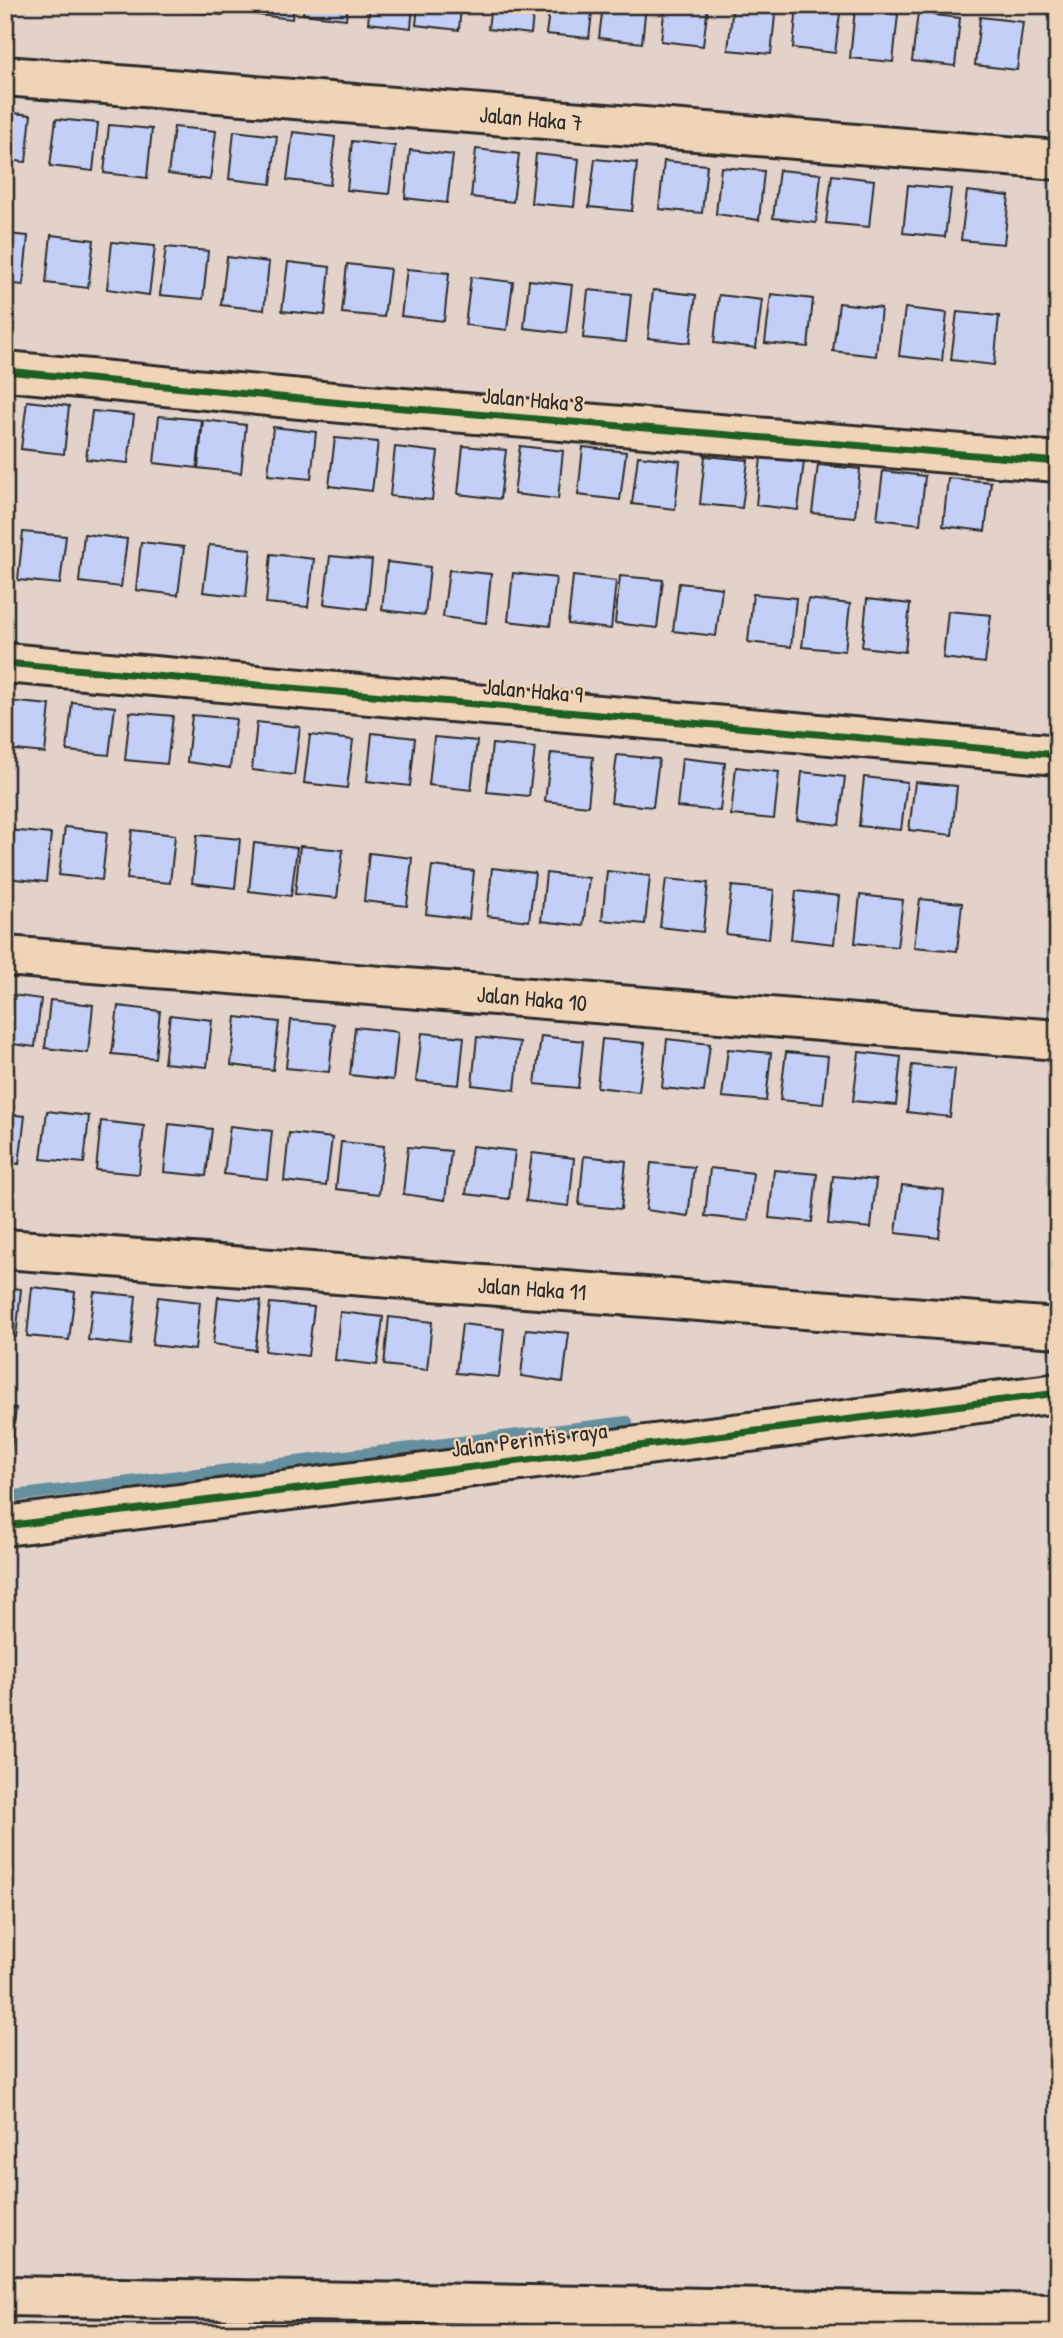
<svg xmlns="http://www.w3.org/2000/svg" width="1063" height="2338" viewBox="0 0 1063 2338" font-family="'Patrick Hand',sans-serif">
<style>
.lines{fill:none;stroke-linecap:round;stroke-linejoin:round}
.stream{stroke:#65909f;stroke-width:12}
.building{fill:#c3cff7;stroke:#2b2b2b;stroke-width:2}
.minor-casing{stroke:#2b2b2b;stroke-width:44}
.minor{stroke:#f0d4b7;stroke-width:38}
.cycleway-casing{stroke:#f0d4b7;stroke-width:11}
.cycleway{stroke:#1b5e20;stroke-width:7}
.labels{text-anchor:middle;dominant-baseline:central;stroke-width:5;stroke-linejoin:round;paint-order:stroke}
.street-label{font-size:23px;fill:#2b2b2b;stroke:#f0d4b7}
</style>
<rect width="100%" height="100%" fill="#e2d2ca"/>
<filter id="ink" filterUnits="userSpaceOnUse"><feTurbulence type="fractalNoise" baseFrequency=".0143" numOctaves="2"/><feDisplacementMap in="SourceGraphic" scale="14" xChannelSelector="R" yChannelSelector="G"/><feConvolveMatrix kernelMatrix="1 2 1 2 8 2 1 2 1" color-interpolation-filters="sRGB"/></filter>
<g filter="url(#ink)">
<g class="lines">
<!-- stream -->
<path class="stream" d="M 5,1497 L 627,1422"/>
</g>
<!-- building -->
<path class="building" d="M 180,5 L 223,5 L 222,15 L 180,10 Z
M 251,5 L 294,5 L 292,19 L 250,14 Z
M 304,5 L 348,5 L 346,19 L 303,14 Z
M 370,5 L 413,5 L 411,28 L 368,23 Z
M 418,5 L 461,5 L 459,30 L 416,25 Z
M 491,5 L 534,5 L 531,34 L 488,29 Z
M 550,5 L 593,5 L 589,38 L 546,34 Z
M 603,5 L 646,5 L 642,43 L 599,38 Z
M 665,5 L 708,5 L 703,46 L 661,41 Z
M 733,5 L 776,6 L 771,54 L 728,50 Z
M 797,5 L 841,5 L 835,53 L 793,48 Z
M 855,9 L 898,14 L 893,62 L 850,58 Z
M 918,13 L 960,18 L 955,66 L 912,61 Z
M 980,17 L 1023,22 L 1017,70 L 975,65 Z
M 5,112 L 31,115 L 26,162 L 5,160 Z
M 56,119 L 98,123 L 93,171 L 50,166 Z
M 109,125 L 152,129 L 147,178 L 104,173 Z
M 174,127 L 216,131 L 210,180 L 168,174 Z
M 234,131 L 277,136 L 271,184 L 229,179 Z
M 293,132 L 335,137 L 330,185 L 287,180 Z
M 352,141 L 395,146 L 389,194 L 347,190 Z
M 476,149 L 519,154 L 513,202 L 471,197 Z
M 410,150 L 453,155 L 447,203 L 405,198 Z
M 536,154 L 579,159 L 574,207 L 531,203 Z
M 595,159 L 637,163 L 632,211 L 589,207 Z
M 664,161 L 707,165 L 702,213 L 659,209 Z
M 721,167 L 764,171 L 759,220 L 716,214 Z
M 779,170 L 821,174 L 816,223 L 773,218 Z
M 832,175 L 874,180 L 869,227 L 826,223 Z
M 908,185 L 951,189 L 945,237 L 903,233 Z
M 967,191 L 1009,196 L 1004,244 L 961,240 Z
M 5,234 L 28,236 L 23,285 L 5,283 Z
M 51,235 L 94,240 L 88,288 L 46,283 Z
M 112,242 L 155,246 L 149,295 L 107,289 Z
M 166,247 L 208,251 L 203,299 L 160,295 Z
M 227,257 L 269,262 L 264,310 L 221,305 Z
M 288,262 L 330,267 L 325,315 L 282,311 Z
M 347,264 L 390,269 L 384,317 L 342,313 Z
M 407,269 L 449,273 L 444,321 L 401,316 Z
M 471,277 L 513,282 L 507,330 L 465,325 Z
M 529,280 L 572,285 L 566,333 L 524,328 Z
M 588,290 L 631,294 L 626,342 L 583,338 Z
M 653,290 L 696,295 L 690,343 L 648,338 Z
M 771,294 L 813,299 L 808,347 L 765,343 Z
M 719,295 L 762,300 L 756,348 L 714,343 Z
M 839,303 L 881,308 L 876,356 L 833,351 Z
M 905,308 L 947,313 L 942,361 L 899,356 Z
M 957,312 L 999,316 L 994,365 L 951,360 Z
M 27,401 L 69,406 L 64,454 L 21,449 Z
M 5,408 L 11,408 L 6,457 L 5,457 Z
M 92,411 L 134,415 L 128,463 L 86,459 Z
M 159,416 L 202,420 L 197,468 L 154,463 Z
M 203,420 L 246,425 L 241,473 L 198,468 Z
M 273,427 L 316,432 L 311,479 L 268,475 Z
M 335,438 L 378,442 L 372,491 L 329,486 Z
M 463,446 L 506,450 L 500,499 L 458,494 Z
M 520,446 L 563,451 L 558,499 L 514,494 Z
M 395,447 L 438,452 L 432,500 L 390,496 Z
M 583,447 L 626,452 L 620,500 L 578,495 Z
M 638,456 L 680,461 L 675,509 L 632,504 Z
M 705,456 L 748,460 L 742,508 L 700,504 Z
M 761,457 L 804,461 L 798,510 L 756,505 Z
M 818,465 L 860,469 L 855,517 L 812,513 Z
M 883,471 L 925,476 L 920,524 L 877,519 Z
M 948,478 L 991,482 L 985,531 L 943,526 Z
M 23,532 L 66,536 L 60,584 L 18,580 Z
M 84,534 L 127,539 L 121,587 L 79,582 Z
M 141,542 L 184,547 L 178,595 L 136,590 Z
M 209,545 L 251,549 L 246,597 L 203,592 Z
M 271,554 L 314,559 L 308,607 L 266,603 Z
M 330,556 L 372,560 L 367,609 L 324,604 Z
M 387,562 L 430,567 L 425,615 L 382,610 Z
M 449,570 L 491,574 L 486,623 L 443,617 Z
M 513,573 L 556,578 L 550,626 L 508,621 Z
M 573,576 L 616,581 L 611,629 L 568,624 Z
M 620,576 L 663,580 L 657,628 L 615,623 Z
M 679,583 L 722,588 L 716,636 L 673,631 Z
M 753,594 L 796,598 L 791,647 L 748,642 Z
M 808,599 L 850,604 L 845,651 L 802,647 Z
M 867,599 L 910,604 L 905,652 L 862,647 Z
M 948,611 L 991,615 L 985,663 L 943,658 Z
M 7,701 L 50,705 L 45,753 L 5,749 Z
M 72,702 L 115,707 L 109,755 L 67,751 Z
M 130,712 L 173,716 L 167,764 L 125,760 Z
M 192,715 L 236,719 L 230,768 L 187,762 Z
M 257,722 L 300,727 L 294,775 L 252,770 Z
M 372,733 L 415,738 L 410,786 L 367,781 Z
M 310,735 L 353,740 L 347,788 L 304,783 Z
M 434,737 L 477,741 L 471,790 L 429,785 Z
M 492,744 L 535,748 L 529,796 L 487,792 Z
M 551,753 L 593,757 L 588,806 L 545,801 Z
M 617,755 L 659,759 L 653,807 L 611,803 Z
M 682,758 L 725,763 L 720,811 L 677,807 Z
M 736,767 L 779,772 L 774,819 L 731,815 Z
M 802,772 L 845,777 L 839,825 L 797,820 Z
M 864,777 L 907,782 L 901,830 L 859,826 Z
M 915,782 L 957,786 L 952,835 L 909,830 Z
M 65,827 L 107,832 L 102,880 L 59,875 Z
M 8,830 L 51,834 L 46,882 L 5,878 Z
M 132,830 L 175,835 L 170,883 L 127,879 Z
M 197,835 L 240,839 L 235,888 L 192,883 Z
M 254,843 L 297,848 L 291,896 L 249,891 Z
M 300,846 L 343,850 L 337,898 L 295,894 Z
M 369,853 L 412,858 L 407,906 L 364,901 Z
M 432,866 L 474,871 L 469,919 L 426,914 Z
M 492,868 L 535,873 L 529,921 L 487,916 Z
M 607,871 L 650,876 L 645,924 L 602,920 Z
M 546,873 L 589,878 L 583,926 L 541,921 Z
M 666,879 L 708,883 L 703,932 L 660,927 Z
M 732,886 L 774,890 L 769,939 L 726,934 Z
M 796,891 L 839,896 L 834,944 L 791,939 Z
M 860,895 L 903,900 L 897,947 L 855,943 Z
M 920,899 L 962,903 L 957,951 L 914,947 Z
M 5,994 L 41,999 L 35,1047 L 5,1043 Z
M 50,1000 L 93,1005 L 88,1053 L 45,1048 Z
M 118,1006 L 160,1011 L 155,1058 L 112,1054 Z
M 170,1015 L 212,1020 L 207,1067 L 164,1063 Z
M 236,1017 L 279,1022 L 273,1070 L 231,1065 Z
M 291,1020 L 334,1024 L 329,1072 L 286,1068 Z
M 355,1027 L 398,1032 L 393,1080 L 350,1075 Z
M 422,1033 L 464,1037 L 459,1085 L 416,1081 Z
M 541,1036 L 583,1041 L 578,1088 L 535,1084 Z
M 477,1037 L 520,1042 L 515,1090 L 472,1085 Z
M 602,1039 L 645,1043 L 639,1092 L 597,1087 Z
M 667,1039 L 710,1044 L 704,1092 L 662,1088 Z
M 728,1049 L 771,1053 L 766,1101 L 722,1097 Z
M 786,1052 L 828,1056 L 823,1104 L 780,1100 Z
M 859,1052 L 901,1057 L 896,1105 L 853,1101 Z
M 912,1065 L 955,1069 L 950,1117 L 907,1112 Z
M 47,1111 L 89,1116 L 84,1163 L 41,1159 Z
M 5,1114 L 25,1116 L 19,1164 L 5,1162 Z
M 101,1121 L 144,1126 L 139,1174 L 96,1170 Z
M 169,1124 L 212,1129 L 206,1176 L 164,1172 Z
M 230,1126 L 272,1131 L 267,1179 L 224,1174 Z
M 289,1133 L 332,1138 L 326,1186 L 284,1181 Z
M 341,1142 L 384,1146 L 379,1194 L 336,1189 Z
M 472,1146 L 515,1151 L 509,1199 L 466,1194 Z
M 408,1147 L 451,1151 L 445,1200 L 403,1194 Z
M 532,1153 L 574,1158 L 569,1206 L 526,1201 Z
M 584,1156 L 626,1161 L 621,1209 L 579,1205 Z
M 651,1163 L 694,1167 L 688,1216 L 646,1210 Z
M 710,1168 L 753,1173 L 748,1221 L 705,1216 Z
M 774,1170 L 817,1174 L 812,1222 L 769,1218 Z
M 833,1176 L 876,1180 L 871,1228 L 828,1224 Z
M 902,1185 L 944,1190 L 939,1238 L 896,1233 Z
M 5,1287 L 21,1289 L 16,1337 L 5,1336 Z
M 32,1287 L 75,1292 L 69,1340 L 27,1336 Z
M 94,1292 L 136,1296 L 131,1345 L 88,1340 Z
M 158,1297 L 200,1302 L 195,1350 L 152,1345 Z
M 218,1297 L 261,1301 L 255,1350 L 213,1344 Z
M 270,1303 L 314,1307 L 308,1356 L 265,1351 Z
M 340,1312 L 383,1317 L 377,1365 L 335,1360 Z
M 389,1317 L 432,1322 L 427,1370 L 384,1365 Z
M 462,1324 L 504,1329 L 499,1377 L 456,1373 Z
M 526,1329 L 569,1333 L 563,1382 L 521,1376 Z
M 5,1407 L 16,1408 L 10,1457 L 5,1456 Z"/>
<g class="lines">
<!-- minor casing -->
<g class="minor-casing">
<path id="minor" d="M 5,76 L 1058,160
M 5,371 L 343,403 L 1058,462
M 5,663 L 1058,755
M 5,956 L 1058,1040
M 5,1249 L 1058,1328
M 5,1526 L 1058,1393
M 5,2296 L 1058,2314"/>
</g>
<!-- minor -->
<use href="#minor" class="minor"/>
<!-- cycleway casing -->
<g class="cycleway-casing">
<path id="cycleway" d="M 5,371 L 343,403 L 1058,462
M 5,663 L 1058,755
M 5,1526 L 1058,1393"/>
</g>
<!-- cycleway -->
<use href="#cycleway" class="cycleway"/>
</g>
</g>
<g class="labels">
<!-- street labels -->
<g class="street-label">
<text transform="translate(531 118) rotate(5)">Jalan Haka 7</text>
<text transform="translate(533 399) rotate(5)">Jalan Haka 8</text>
<text transform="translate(533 690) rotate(5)">Jalan Haka 9</text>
<text transform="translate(532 998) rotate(5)">Jalan Haka 10</text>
<text transform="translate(532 1288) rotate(4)">Jalan Haka 11</text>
<text transform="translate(529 1439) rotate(-7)">Jalan Perintis raya</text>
</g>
</g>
<!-- margin -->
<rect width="1063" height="2338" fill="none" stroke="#f0d4b7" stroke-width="28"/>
<rect x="14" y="14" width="1035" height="2310" fill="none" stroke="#2b2b2b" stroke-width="2.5" filter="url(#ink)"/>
</svg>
